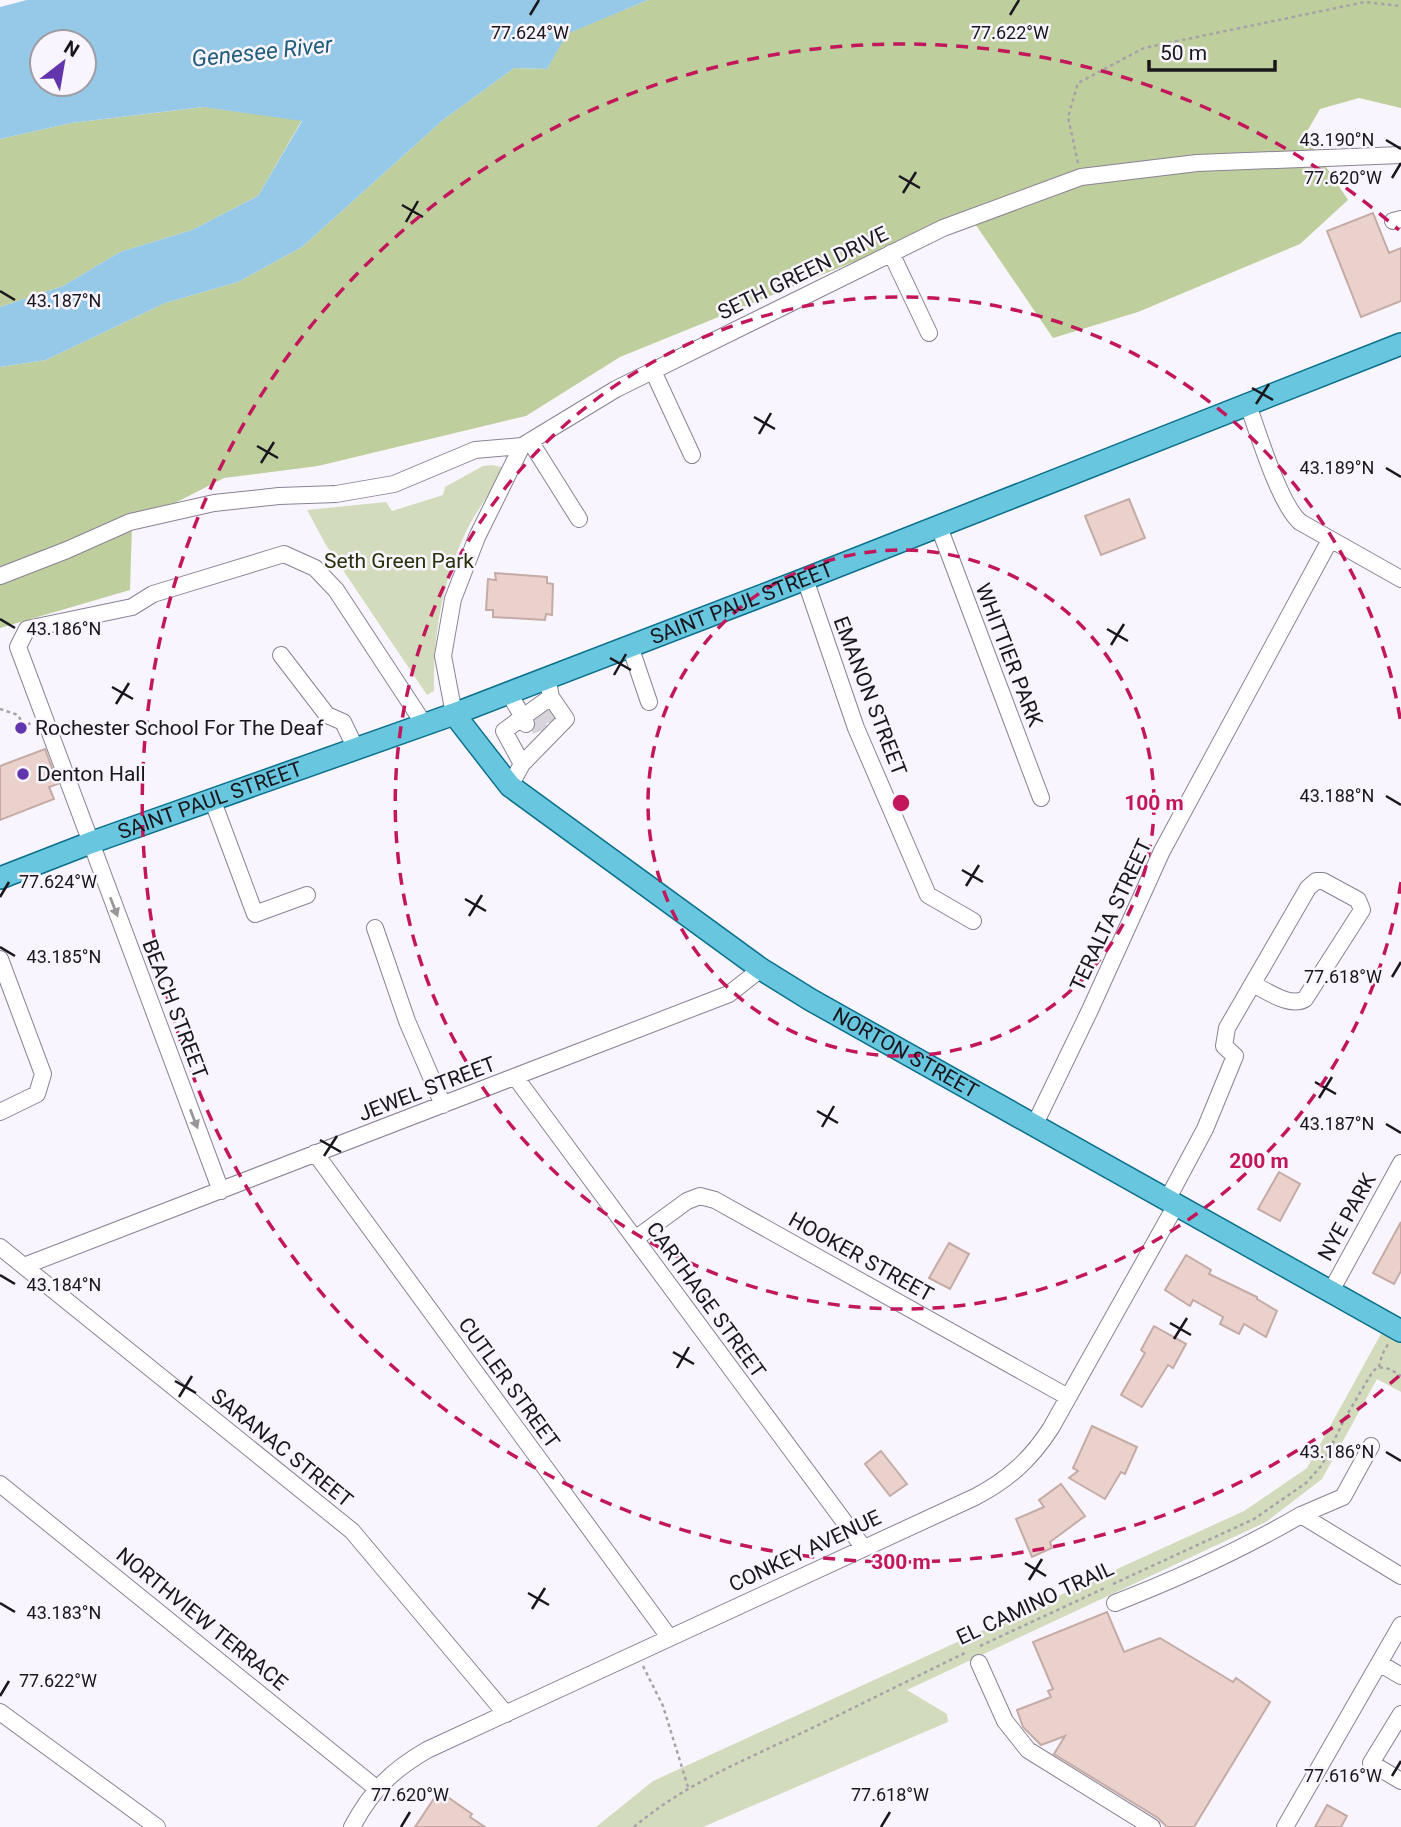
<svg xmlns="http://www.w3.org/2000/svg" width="1401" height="1827" viewBox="0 0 1401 1827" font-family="Roboto,sans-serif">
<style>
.green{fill:#d2dcbd}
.forest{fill:#bfce9d}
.water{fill:#96c9e7;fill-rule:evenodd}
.building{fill:#ebd1cb;stroke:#c4aba5;stroke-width:2}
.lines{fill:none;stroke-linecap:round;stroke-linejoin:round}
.minor-tunnel{stroke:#d7d4dc;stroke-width:16;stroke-dasharray:16 8;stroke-linecap:butt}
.minor-casing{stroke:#8a8295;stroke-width:18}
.major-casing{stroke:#0b708c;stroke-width:24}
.path{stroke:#a6a2aa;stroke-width:2.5;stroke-dasharray:3.5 3.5;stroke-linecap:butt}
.minor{stroke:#fff;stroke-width:16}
.major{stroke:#68c6de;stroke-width:21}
.oneway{fill:#989699}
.ticks{fill:none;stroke:#19161d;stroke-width:2.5}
.ring{fill:none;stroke:#c2185b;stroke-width:3.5;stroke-dasharray:12 9}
.poi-dot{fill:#6335ad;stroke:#f9f5fe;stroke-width:2.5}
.labels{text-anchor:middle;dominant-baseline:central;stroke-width:5;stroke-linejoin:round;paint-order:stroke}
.street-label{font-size:21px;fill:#19161d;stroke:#f9f5fe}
.park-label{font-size:21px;fill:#27300a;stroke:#f9f5fe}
.poi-label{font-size:21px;fill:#19161d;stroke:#f9f5fe;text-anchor:start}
.water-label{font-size:23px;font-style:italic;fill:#215d7c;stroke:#f9f5fe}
.ticks-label{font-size:18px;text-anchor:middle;fill:#19161d;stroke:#f9f5fe;stroke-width:5;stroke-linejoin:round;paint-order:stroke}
.centre{fill:#c2185b;stroke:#f9f5fe;stroke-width:3.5}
.ring-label{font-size:21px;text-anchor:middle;font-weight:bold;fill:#c2185b;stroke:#f9f5fe;stroke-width:5;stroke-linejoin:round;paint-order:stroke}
</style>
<rect width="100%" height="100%" fill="#f9f5fe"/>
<!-- green -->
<path class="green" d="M 492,465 L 501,467 L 503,471 C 493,488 481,505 471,522 C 443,575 433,632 434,691 L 427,695 L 326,545 L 307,510 L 386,502 L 392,511 L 443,495 L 445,487 L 483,466 Z
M 1387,1323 L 1401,1331 L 1401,1392 L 1377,1379 L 1322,1479 L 1266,1522 L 907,1690 L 947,1714 L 948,1722 L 703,1827 L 596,1827 L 653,1781 L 1244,1511 L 1307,1468 Z"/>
<!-- forest -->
<path class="forest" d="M 648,0 L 1401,0 L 1401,108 L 1359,98 L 1320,109 L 1305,135 L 1348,200 L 1300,244 L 1138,312 L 1053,338 L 969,215 L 620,357 L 526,416 L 318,466 L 224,478 L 132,525 L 130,590 L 0,628 L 0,367 L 46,360 L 165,303 L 238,282 L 302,247 L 443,120 L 514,68 L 547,69 L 566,34 Z
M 204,107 L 302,120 L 258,196 L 192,230 L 120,252 L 63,286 L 0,307 L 0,139 L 71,123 Z"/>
<!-- water -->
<path class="water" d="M 27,0 L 648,0 L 567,34 L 547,69 L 514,68 L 443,120 L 302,247 L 238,282 L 165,303 L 46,360 L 0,367 L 0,307 L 63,286 L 120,252 L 192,230 L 258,196 L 302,121 L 203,107 L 71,123 L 0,139 L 0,7 ZM 42,42 L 84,42 L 84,84 L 42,84 Z"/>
<!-- building -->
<path class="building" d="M 1373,213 L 1389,253 L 1401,248 L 1401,301 L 1361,317 L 1327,231 Z
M 1129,499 L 1145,538 L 1101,555 L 1085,516 Z
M 495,573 L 547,577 L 547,583 L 553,584 L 552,615 L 546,614 L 545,620 L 493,617 L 493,610 L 486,610 L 488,579 L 496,580 Z
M 45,749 L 58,784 L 49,787 L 54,799 L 0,820 L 0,766 Z
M 1279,1172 L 1300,1184 L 1280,1221 L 1258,1209 Z
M 1401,1222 L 1401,1271 L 1394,1284 L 1373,1273 Z
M 949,1243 L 969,1254 L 950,1289 L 929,1278 Z
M 1186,1255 L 1211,1270 L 1209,1274 L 1257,1297 L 1257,1299 L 1277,1311 L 1266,1337 L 1244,1324 L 1239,1334 L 1220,1324 L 1223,1317 L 1193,1300 L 1190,1306 L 1165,1290 Z
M 1154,1326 L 1186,1344 L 1173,1368 L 1168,1365 L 1142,1407 L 1121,1395 L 1145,1353 L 1141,1350 Z
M 1092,1426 L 1137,1447 L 1125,1474 L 1121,1472 L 1105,1499 L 1069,1478 L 1078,1471 L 1073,1468 Z
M 881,1451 L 907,1484 L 890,1496 L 865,1464 Z
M 1061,1484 L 1085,1516 L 1050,1542 L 1052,1548 L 1032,1557 L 1016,1519 L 1044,1507 L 1039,1500 Z
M 1107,1612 L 1124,1652 L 1160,1638 L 1233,1682 L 1236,1678 L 1270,1702 L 1194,1827 L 1167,1827 L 1158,1818 L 1054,1754 L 1065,1736 L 1041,1745 L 1023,1727 L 1017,1710 L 1051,1697 L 1048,1691 L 1053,1689 L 1033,1642 Z
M 439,1791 L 472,1814 L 470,1817 L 485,1827 L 415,1827 Z
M 1327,1805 L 1347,1816 L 1341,1827 L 1315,1827 Z"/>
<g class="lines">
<!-- minor-tunnel -->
<path class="minor-tunnel" d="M 545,707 L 552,728
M 535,716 L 542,736"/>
<!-- minor casing -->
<g class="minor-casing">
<path id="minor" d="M 1393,221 L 1401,219
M 891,253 L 929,333
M 653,371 L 692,455
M 1248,405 C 1259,435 1279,503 1300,522 L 1401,579
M 530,441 L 579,519
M 939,527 L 1041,798
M 0,576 L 67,550 L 130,522 L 214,503 L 279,496 L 336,494 L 394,484 L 475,450 L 522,446
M 805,579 L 856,728 L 928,895 L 973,921
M 630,646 L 649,702
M 281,655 L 327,715 L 343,722 L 356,749
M 508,692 L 523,717 L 551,697 L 549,687
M 454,714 L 443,656 L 453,599 L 477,537 L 522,446 L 616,389 L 943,228 L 1081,177 L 1197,163 L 1401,155
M 522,764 L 566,719 L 551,697
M 510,786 L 522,764 L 504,731 L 523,717 L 526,724
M 212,799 L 255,914 L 307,895
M 375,928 L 407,1021 L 443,1105
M 0,959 L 43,1074 L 37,1094 L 0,1112
M 516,1078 L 863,1547
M 1034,1126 L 1090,1010 L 1162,851 L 1330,540
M 315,1153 L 669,1637
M 221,1191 L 18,647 L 27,629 L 132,607 L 153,594 L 284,554 L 315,568 L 336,590 L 424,724
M 1167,1200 L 1205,1129 L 1235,1056 L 1224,1046 L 1227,1028 L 1308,888 L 1316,881 L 1323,881 L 1358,900 L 1362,910 L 1305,999 C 1290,1008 1267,991 1253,984
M 635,1239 L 687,1201 L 700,1196 L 715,1200 L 1068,1397
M 0,1247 L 352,1531 L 506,1714
M 24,1266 L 729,994 L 761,969
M 1331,1291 L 1401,1163
M 0,1484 L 376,1788
M 1301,1515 L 1343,1497 L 1371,1446
M 1115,1603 C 1179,1578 1241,1550 1301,1515 L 1401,1576
M 979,1663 L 1005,1721 L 1028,1750 L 1152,1827
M 1379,1663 L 1401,1676
M 0,1712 L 157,1827
M 1401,1714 L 1371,1763 L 1401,1781
M 352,1827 C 372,1790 391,1771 427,1750 L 975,1497 C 1008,1480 1031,1459 1051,1428 L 1176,1205
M 1285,1827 L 1401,1625"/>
</g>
<!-- major casing -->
<g class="major-casing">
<g id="major">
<path id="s1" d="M 454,714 L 510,786 L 761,969 L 811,1000 L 1401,1331"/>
<path id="s2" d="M 0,878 L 90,843 L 454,714 L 805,579 L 1401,344"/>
</g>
</g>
<!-- path -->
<path class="path" d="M 1078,163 L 1068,117 L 1078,83 L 1144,48 L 1365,2 L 1401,6
M 0,709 L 18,715 L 24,726 L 31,723
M 1379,1367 L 1382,1355 L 1388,1344
M 1113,1584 L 1254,1519 L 1306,1483 L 1322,1465 L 1345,1418 L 1373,1371 C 1383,1363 1391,1370 1401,1376
M 980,1646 L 1107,1587
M 643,1666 L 663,1706 L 688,1787
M 634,1827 C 687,1782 750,1758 812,1728 C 864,1703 915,1677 967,1652"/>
<!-- minor -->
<use href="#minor" class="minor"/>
<!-- major -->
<use href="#major" class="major"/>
</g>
<!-- one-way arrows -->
<defs><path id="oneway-solid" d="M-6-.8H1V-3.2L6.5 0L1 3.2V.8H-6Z" transform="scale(1.75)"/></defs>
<g class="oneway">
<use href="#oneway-solid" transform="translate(114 907) rotate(69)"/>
<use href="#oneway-solid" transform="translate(194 1119) rotate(69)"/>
</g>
<!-- ticks -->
<path class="ticks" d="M 530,15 L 539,0M 1010,15 L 1019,0M 1386,140 L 1401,149M 899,176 L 920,188M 1392,178 L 1401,163M 903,193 L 916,172M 402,205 L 423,217M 406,222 L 418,201M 0,291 L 15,300M 1252,388 L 1273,400M 1256,404 L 1269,384M 754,417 L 775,429M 759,434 L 771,413M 257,446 L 278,458M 261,463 L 274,442M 1386,468 L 1401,477M 0,619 L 15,628M 1107,629 L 1128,641M 1111,645 L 1124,624M 610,658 L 631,670M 614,675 L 626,654M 112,687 L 133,699M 116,704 L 129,683M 1386,796 L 1401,805M 962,870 L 983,882M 966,886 L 979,865M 0,897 L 9,882M 465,899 L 486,911M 469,916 L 482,895M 0,947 L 15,956M 1392,977 L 1401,962M 1315,1082 L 1336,1094M 1319,1098 L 1332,1077M 817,1111 L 838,1123M 1386,1124 L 1401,1133M 822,1127 L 834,1106M 320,1140 L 341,1152M 324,1156 L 337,1136M 0,1275 L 15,1284M 1170,1323 L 1191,1335M 1174,1339 L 1187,1318M 673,1352 L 694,1364M 677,1368 L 689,1347M 175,1381 L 196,1393M 179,1397 L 192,1376M 1386,1452 L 1401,1461M 1025,1563 L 1046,1576M 1029,1580 L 1042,1559M 528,1593 L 549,1605M 0,1603 L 15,1612M 532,1609 L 545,1588M 0,1696 L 9,1681M 1392,1776 L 1401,1761M 401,1827 L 410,1812M 881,1827 L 890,1812"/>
<!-- distance rings -->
<g class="ring">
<circle cx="901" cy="803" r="253"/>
<path d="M1401 882A506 506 0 1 1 1401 724"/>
<path d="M1399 1376A759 759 0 1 1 1399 230"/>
</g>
<!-- markers -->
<g class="poi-dot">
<circle cx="21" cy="728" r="7"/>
<circle cx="23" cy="774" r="7"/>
</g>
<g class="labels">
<!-- street labels -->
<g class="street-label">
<text transform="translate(803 273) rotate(-26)">SETH GREEN DRIVE</text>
<text stroke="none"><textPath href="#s2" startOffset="791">SAINT PAUL STREET</textPath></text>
<text transform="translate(1009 655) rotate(69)">WHITTIER PARK</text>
<text transform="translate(870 696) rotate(69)">EMANON STREET</text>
<text stroke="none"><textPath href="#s2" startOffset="224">SAINT PAUL STREET</textPath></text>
<text transform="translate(1111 915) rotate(-65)">TERALTA STREET</text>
<text transform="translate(175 1009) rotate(69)">BEACH STREET</text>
<text stroke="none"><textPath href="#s1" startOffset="569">NORTON STREET</textPath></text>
<text transform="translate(427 1089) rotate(-21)">JEWEL STREET</text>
<text transform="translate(1347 1217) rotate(-61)">NYE PARK</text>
<text transform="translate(861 1257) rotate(29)">HOOKER STREET</text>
<text transform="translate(706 1300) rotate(54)">CARTHAGE STREET</text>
<text transform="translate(509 1383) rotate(54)">CUTLER STREET</text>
<text transform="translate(282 1448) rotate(39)">SARANAC STREET</text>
<text transform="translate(805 1551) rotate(-25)">CONKEY AVENUE</text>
<text transform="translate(1035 1603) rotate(-25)">EL CAMINO TRAIL</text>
<text transform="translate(202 1619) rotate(39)">NORTHVIEW TERRACE</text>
</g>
<!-- park labels -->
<g class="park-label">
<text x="399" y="561">Seth Green Park</text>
</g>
<!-- poi labels -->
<g class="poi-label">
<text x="35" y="728">Rochester School For The Deaf</text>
<text x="37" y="774">Denton Hall</text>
</g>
<!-- water labels -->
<g class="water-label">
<text transform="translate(262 52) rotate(-6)">Genesee River</text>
</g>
</g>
<g class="ticks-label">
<text x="530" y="39">77.624°W</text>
<text x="1010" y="39">77.622°W</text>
<text x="1337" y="146">43.190°N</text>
<text x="1343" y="184">77.620°W</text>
<text x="64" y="307">43.187°N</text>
<text x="1337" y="474">43.189°N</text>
<text x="64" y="635">43.186°N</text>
<text x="1337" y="802">43.188°N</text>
<text x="58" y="888">77.624°W</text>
<text x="64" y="963">43.185°N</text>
<text x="1343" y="983">77.618°W</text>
<text x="1337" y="1130">43.187°N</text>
<text x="64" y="1291">43.184°N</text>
<text x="1337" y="1458">43.186°N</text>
<text x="64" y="1619">43.183°N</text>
<text x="58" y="1687">77.622°W</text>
<text x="1343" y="1782">77.616°W</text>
<text x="410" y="1801">77.620°W</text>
<text x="890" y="1801">77.618°W</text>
</g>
<circle cx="901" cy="803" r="10" class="centre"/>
<g class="ring-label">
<text x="1154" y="810">100 m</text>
<text x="1259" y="1168">200 m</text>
<text x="901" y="1569">300 m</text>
</g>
<!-- north arrow -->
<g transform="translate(63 63) rotate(31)"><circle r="33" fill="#f9f5fe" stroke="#9f9ca4" stroke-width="2"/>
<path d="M0-5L12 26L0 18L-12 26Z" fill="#6335ad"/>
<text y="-10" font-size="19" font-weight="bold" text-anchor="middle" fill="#19161d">N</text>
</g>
<!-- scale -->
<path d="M1149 60v10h126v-10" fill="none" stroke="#19161d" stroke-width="3.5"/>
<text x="1160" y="60" font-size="21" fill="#19161d" stroke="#f9f5fe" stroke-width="5" paint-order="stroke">50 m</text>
</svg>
